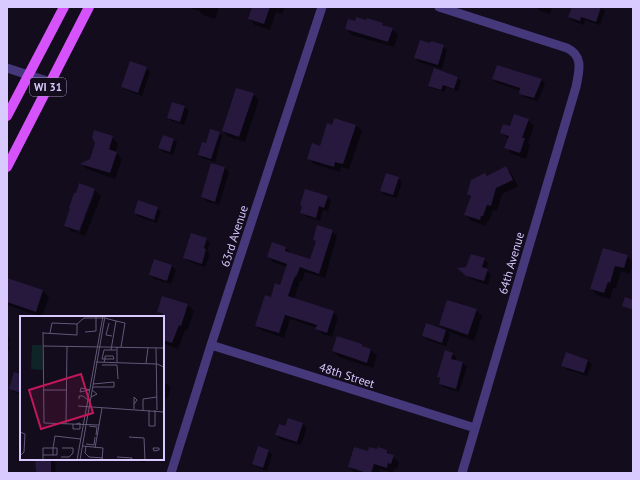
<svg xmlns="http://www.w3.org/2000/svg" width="640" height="480" viewBox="0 0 640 480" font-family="'PT Sans',sans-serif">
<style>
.shadow{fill:#0007}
.building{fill:#26193d}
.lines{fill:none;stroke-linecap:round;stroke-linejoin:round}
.street{stroke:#45387b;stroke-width:9}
.primary{stroke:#d653fb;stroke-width:10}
.labels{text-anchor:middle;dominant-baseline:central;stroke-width:3.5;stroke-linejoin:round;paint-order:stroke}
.shield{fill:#120c1d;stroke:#9d90ba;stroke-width:1}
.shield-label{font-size:11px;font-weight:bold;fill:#d8c9fe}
.street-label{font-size:12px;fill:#d8c9fe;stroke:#120c1d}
.inset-road{fill:none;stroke:#615877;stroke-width:1}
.view{fill:#c2185b;fill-opacity:0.15;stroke:#c2185b;stroke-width:2}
.inset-edge{fill:none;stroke:#d8c9fe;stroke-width:2}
</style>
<rect width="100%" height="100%" fill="#120c1d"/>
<!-- shadow -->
<path class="shadow" d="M 186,7 L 219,7 L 215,19 L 203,15 L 199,11 Z
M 253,7 L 285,7 L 282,14 L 276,12 L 270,30 L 255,25 L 249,19 Z
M 536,7 L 552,7 L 550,14 L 540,11 Z
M 573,7 L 601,7 L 605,11 L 600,25 L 585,20 L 584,25 L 573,21 L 569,17 Z
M 355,22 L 382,24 L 386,27 L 392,29 L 398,35 L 394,47 L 352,35 L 346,29 Z
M 443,46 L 447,50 L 442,69 L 419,62 L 415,58 Z
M 147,68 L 150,72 L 142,96 L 126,90 L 122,87 Z
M 434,70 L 458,78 L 461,81 L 458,91 L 446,87 L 444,92 L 432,88 L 429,85 Z
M 493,79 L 542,80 L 545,83 L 538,101 L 524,97 L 520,93 L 521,91 L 497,83 Z
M 253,94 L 259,100 L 245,142 L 229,137 L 223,131 Z
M 173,103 L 185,107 L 189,111 L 184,125 L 172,121 L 168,117 Z
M 528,120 L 534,126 L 528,143 L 530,145 L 526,159 L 512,154 L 506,148 L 509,139 L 502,133 Z
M 356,125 L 362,131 L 349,169 L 341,167 L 340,172 L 314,164 L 308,158 L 320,147 L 332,126 Z
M 219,133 L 222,136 L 215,162 L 202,158 L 199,155 Z
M 112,137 L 118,143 L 116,152 L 122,159 L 115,179 L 87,169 L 82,164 L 91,160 Z
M 174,139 L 177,143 L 173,155 L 163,152 L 159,148 Z
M 212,164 L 225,168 L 229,172 L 219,205 L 206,201 L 202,197 Z
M 505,167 L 511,173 L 518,186 L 502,194 L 497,211 L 493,210 L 489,221 L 487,221 L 486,226 L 472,221 L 466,215 L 471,197 L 468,194 L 485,174 L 488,176 Z
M 398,178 L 402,182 L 397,198 L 385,195 L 381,191 Z
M 80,184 L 95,190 L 101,196 L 85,236 L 79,234 L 95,192 L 93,192 L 77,233 L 71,231 L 65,225 Z
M 328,197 L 331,201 L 328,211 L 323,210 L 320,221 L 305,216 L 302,212 L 303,207 L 301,205 Z
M 157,208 L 161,212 L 157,223 L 139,217 L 135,213 Z
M 332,231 L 337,236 L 325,278 L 305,272 L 302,281 L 300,281 L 294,299 L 333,312 L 338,317 L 332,337 L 322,334 L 317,328 L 290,319 L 284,338 L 261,330 L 256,325 L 271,298 L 280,286 L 287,267 L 273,262 L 268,257 L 272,244 L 286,248 L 291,253 L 310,261 L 316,242 L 314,239 Z
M 206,239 L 210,243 L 207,251 L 210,254 L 205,267 L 188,261 L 184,257 Z
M 604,249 L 627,256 L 633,262 L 630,274 L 621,271 L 616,288 L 613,288 L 610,299 L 597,295 L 591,289 Z
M 484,259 L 488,263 L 486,270 L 491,274 L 488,285 L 471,279 L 462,272 Z
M 155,260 L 172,266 L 176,270 L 171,284 L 154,279 L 150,275 Z
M 8,279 L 43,291 L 49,297 L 42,317 L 7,305 Z
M 163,297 L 188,305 L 194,311 L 187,331 L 185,330 L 178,349 L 163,343 L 164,318 L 158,312 Z
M 476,310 L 482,316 L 474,341 L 447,331 L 450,334 L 446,346 L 427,340 L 423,336 L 445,330 L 440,325 Z
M 7,335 L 10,338 L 8,345 L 10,346 L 7,356 Z
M 362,345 L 365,348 L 371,350 L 377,356 L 373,368 L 339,357 L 333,351 Z
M 453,354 L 456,357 L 455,361 L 463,363 L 467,367 L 459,392 L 443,387 L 440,384 L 441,380 L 438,377 Z
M 588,361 L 592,364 L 587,376 L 566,369 L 562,365 Z
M 21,375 L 21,395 L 14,392 L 10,389 Z
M 163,383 L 167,384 L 171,388 L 167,399 L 163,397 Z
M 289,419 L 303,424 L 307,428 L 301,445 L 280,439 L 276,435 L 286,427 Z
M 378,450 L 387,451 L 399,462 L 397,469 L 394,468 L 393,473 L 380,469 L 379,473 L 355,473 L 349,467 L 368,452 Z
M 269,451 L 272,455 L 267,471 L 257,467 L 253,463 Z
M 36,459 L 53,459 L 55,462 L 56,473 L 37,473 Z
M 134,459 L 146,459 L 144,463 Z"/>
<!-- building -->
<path class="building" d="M 252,7 L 270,7 L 264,24 L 248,19 Z
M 572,7 L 601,7 L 596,22 L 581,17 L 580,21 L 568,17 Z
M 356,17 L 366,20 L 367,18 L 383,23 L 382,25 L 393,28 L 388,42 L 345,29 L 348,19 L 355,21 Z
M 420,40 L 430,43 L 431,41 L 444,45 L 438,65 L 414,58 Z
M 130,61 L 147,67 L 138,93 L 121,87 Z
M 497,65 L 542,79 L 534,98 L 519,94 L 520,88 L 492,79 Z
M 434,68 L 458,77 L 454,89 L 443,85 L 441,90 L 428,86 Z
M 236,88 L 254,93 L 239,137 L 222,131 Z
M 172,102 L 185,106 L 180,122 L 167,118 Z
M 514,114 L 529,119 L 522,138 L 525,138 L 520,153 L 504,148 L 509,136 L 500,133 L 503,124 L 510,126 Z
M 334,118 L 356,125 L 343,164 L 335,162 L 334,167 L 307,159 L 312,143 L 320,146 L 327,123 L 332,125 Z
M 210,129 L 220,132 L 211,159 L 198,155 L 202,142 L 206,143 Z
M 94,130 L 113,136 L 109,149 L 117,152 L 110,173 L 80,164 L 90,159 L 95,143 L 92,137 Z
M 163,135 L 174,139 L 170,152 L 158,148 Z
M 211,163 L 225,167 L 215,202 L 201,197 Z
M 506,166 L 513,180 L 496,188 L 491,206 L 487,205 L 483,216 L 481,216 L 480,220 L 464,215 L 471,196 L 467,194 L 471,180 L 485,173 L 487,176 Z
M 386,173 L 399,177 L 393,195 L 380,191 Z
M 79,183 L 95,189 L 79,231 L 64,226 L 70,208 L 69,208 L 74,193 L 76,193 Z
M 305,189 L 328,196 L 324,208 L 319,206 L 316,218 L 300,213 L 302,206 L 300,205 Z
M 138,200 L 158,207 L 154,220 L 134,213 Z
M 317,225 L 333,230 L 319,274 L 300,267 L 296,277 L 295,276 L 288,296 L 334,311 L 327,333 L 315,329 L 317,325 L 285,315 L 279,333 L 255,326 L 265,295 L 271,297 L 275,283 L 280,285 L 287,264 L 267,257 L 272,242 L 286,247 L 285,251 L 310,259 L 316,241 L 313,240 Z
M 191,233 L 207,238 L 204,248 L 206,249 L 202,264 L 183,258 Z
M 603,248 L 628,255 L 624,268 L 615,266 L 610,283 L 608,282 L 604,293 L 590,289 Z
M 471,254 L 485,258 L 482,267 L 488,269 L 484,281 L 466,276 L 457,268 L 466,267 Z
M 154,259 L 172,265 L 167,281 L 149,275 Z
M 7,278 L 43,290 L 36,312 L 7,302 Z
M 162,296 L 188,304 L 181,326 L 179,325 L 172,343 L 163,340 L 163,314 L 157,312 Z
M 625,297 L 633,300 L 633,310 L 622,306 Z
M 447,300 L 477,309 L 468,335 L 439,325 Z
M 426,323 L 446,330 L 442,343 L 422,336 Z
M 337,336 L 362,344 L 362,346 L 371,349 L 367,363 L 332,351 Z
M 445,350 L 453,353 L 451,359 L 463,362 L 456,389 L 439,384 L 440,378 L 437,377 Z
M 566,352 L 588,360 L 584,373 L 561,366 Z
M 14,372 L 21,374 L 21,393 L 9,389 Z
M 288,418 L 303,423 L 297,442 L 275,435 L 279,424 L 285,426 Z
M 258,446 L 269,450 L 263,468 L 252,464 Z
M 354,447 L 368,451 L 369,447 L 377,449 L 378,447 L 387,450 L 387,453 L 394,455 L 391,464 L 388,463 L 387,468 L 374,464 L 371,473 L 367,473 L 348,467 Z
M 35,459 L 51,459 L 51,472 L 36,472 Z"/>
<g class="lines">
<!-- street -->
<path class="street" d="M 439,7 L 567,48 C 584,56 579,71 576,87 L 462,473
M 7,68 L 50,82
M 211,345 L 475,428
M 171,473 L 211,345 L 322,7"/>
<!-- primary -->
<path class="primary" d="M 7,116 L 64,7
M 7,167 L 89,7"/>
</g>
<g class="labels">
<!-- shield labels -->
<rect class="shield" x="30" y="78" width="36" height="18" rx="3"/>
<g class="shield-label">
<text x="48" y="87">WI 31</text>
</g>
<!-- street labels -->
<g class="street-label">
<text transform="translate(234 236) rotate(-72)">63rd Avenue</text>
<text transform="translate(511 263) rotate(-74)">64th Avenue</text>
<text transform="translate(347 375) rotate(18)">48th Street</text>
</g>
</g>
<!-- overview -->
<g transform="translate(20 316)">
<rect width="144" height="144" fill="#120c1d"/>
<path d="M 12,29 L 22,29 L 23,54 L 11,53 Z" fill="#0f2427"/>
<path class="inset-road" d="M 89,0 L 103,0M 85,2 L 96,5 L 91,34M 96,5 L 105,7 L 101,31M 89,7 L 86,19 L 92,20M 23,16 L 24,107 L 79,109M 65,16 L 76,15 L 76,0M 23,17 L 57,19 L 57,8M 30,17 L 32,7 L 57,8 L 64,2 L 84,2M 23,30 L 144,32M 136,32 L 137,94M 85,40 L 93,40 L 94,43 L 85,43 ZM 76,46 L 137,48 L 144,51M 84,46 L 85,43 L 82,43 L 84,34 L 96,34M 97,46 L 97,31M 126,47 L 128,32M 82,49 L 97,49 L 98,63M 73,71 L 94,71 L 94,66 L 73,68M 23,74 L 47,74M 69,74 L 60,76 L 61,72 L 70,74M 71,81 L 77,78 L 72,74M 59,83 L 59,80 L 63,80 L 68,84M 114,88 L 117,84 L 114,81 L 114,93M 58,90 L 144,96M 123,94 L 123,83 L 137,81M 129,94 L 129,110 L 135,110 L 135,94M 46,108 L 47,30M 53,108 L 53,113 L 60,113 L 60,107 L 56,108M 69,110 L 77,111 L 76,119M 0,116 L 5,118 L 4,136 L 0,140M 109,121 L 124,122 L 125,144M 66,128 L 74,129 L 75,121M 63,130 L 83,132 L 82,144M 66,130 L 65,137 L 69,141 L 83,142M 75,132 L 82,92M 133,132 L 139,132 L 139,134 L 134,135 ZM 23,139 L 23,132 L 33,132 L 35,120 L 61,123M 41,141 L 49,141 L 53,137 L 53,132 L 42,132M 97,141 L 112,142 L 111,144M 23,144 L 23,139 L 37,139 L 37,132 L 33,132 L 33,139M 57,144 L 83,0M 60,144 L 85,0"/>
<path class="view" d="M 61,58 L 73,97 L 21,113 L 9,74 Z"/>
<rect width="144" height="144" class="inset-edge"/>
</g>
<!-- border -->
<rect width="640" height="480" fill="none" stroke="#d8c9fe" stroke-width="16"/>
</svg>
